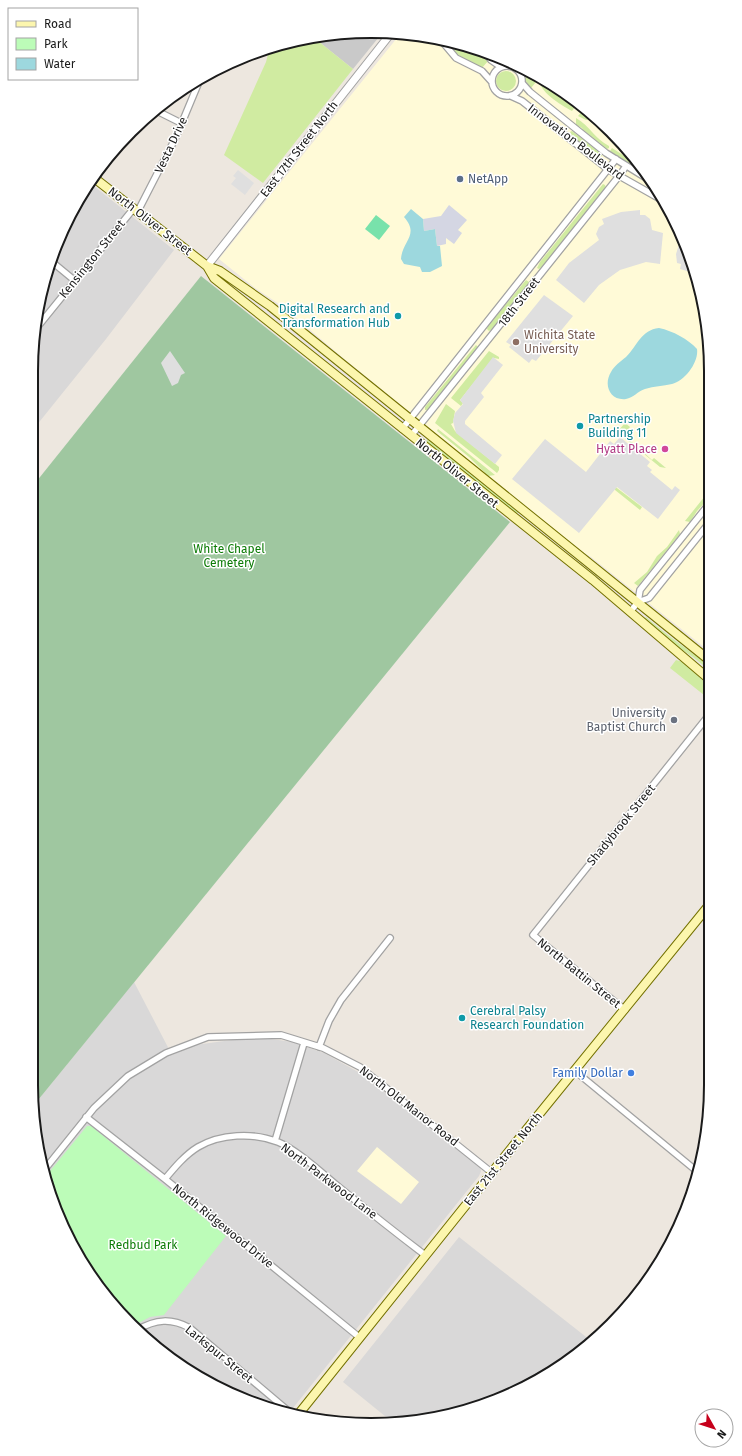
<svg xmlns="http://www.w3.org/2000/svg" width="742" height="1456" viewBox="0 0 742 1456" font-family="'Fira Sans',sans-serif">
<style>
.residential{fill:#d9d8d8}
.education{fill:#fffad7}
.religious{fill:#c9c9c9}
.grass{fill:#d0eba1}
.cemetery{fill:#9fc7a0}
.park{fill:#bcfcb8}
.pitch{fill:#78e2ab}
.parking{fill:#dfdfdf}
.plaza{fill:#d4d6e3}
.water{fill:#9dd8de}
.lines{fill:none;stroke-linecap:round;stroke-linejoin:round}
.minor-casing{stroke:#a2a2a2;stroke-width:8}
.tertiary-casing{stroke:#a2a2a2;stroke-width:9}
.secondary-casing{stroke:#747100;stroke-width:10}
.minor{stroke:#fff;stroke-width:5.5}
.tertiary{stroke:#fff;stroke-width:7}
.secondary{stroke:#fcf6ae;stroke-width:8}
.service-dot{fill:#5c6f8a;stroke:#fff;stroke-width:1.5}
.culture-dot{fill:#0f9aa8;stroke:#fff;stroke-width:1.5}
.education-dot{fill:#8d6e63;stroke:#fff;stroke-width:1.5}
.hotel-dot{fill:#d1479c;stroke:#fff;stroke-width:1.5}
.worship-dot{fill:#6b7280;stroke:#fff;stroke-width:1.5}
.shop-dot{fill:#3f7fe0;stroke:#fff;stroke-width:1.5}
.labels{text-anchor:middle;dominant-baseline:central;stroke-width:3;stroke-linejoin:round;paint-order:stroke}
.street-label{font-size:12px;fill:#1b1b1b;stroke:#fff}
.service-label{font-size:12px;fill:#4e5e75;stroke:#fff;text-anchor:start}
.culture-label{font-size:12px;fill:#0d838f;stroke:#fff;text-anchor:start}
.education-label{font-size:12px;fill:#785e54;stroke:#fff;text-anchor:start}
.hotel-label{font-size:12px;fill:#b23c85;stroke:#fff;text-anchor:end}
.park-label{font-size:12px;fill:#0c7c06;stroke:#fff}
.worship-label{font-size:12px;fill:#5b616d;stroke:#fff;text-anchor:end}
.shop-label{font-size:12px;fill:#366cbe;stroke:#fff;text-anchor:end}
.rim{fill:none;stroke:#1b1b1b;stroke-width:2}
</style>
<rect width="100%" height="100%" fill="#ede7df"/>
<!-- residential -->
<path class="residential" d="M 90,183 L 174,250 L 106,339 L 32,431 L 32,349 L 43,283 L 66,221 Z
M 134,982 L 172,1055 L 195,1045 L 239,1039 L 272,1039 L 292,1042 L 324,1053 L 360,1073 L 480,1167 L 481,1171 L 479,1176 L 289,1413 L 201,1379 L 147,1340 L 101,1292 L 49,1195 L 34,1105 Z
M 459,1237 L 590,1340 L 522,1390 L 415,1422 L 391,1421 L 343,1382 Z"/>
<!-- education -->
<path class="education" d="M 401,33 L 459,43 L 521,66 L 578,101 L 641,164 L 685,241 L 708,326 L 709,651 L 591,557 L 577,549 L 343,358 L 282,306 L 255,288 L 219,259 Z
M 377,1147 L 419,1182 L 401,1204 L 357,1171 Z"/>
<!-- religious -->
<path class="religious" d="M 383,32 L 353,69 L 313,37 L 326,34 Z"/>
<!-- grass -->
<path class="grass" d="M 313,37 L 353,69 L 263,183 L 224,155 L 266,62 L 270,47 Z
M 444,40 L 459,43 L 480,51 L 488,61 L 482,68 C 465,58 458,58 444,40 Z
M 526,69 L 535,75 L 536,82 L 531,88 L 525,80 Z
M496 81a10 10 0 1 1 20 0a10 10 0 1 1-20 0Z
M 538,76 L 578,103 L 572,111 C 560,104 539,93 538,76 Z
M 585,108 L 595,118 L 586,120 L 578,116 Z
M 576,118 C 590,126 595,139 609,146 L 609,148 L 607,149 L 583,130 L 582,128 L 576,125 Z
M 572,131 L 602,153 L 602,156 L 597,157 L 573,138 L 570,132 Z
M 612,148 L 637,164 L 637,166 L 635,168 L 610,151 Z
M 603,184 L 605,185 L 606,188 L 544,265 L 539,269 L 537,268 L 540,262 Z
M 526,280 L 529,282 L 527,286 L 494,328 L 489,331 L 487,329 L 488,326 Z
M 476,345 L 478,347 L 476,350 L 428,410 L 425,410 L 425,407 Z
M 489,351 L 499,357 L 499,359 L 494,358 L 460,400 L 463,403 L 461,406 L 451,398 Z
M 446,404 L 455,411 L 453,423 L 451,424 L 455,431 L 499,467 L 499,470 L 497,473 L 435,423 Z
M 625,423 L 630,427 L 623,436 L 642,449 L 641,450 L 652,460 L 654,458 L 666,468 L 660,467 L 617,432 Z
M 438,429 L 495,475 L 488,476 L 469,457 L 437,431 Z
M 428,439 L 518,512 L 516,515 L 426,442 Z
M 613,485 L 642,507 L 640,510 L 615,490 Z
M 705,496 L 708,499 L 697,511 L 690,522 L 685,521 Z
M 679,530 L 680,534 L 638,586 L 634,583 L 647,572 L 657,556 L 667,547 Z
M 646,617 C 666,635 688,649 709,666 L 709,670 L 693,657 L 673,644 L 644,619 Z
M 676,660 L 683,662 L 709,686 L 709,699 L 670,668 Z"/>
<!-- cemetery -->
<path class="cemetery" d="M 201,276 L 510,522 L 34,1105 L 31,1085 L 32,487 Z"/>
<!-- park -->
<path class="park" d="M 87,1126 L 91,1126 L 226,1236 L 164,1315 L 150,1317 L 133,1326 L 101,1292 L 49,1195 L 46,1176 Z"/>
<!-- pitch -->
<path class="pitch" d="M 376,215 L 390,226 L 379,240 L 365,229 Z"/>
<!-- parking -->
<path class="parking" d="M 238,170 L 254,183 L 245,195 L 231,184 L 236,178 L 233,176 Z
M 640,210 L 640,215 L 645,215 L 650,219 L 652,230 L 663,233 L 660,264 L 646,262 L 620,270 L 599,285 L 584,303 L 556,280 L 569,263 L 599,240 L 596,234 L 599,227 L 604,224 L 602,219 L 621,212 Z
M 682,235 L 685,241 L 694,273 L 680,269 L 681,264 L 677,263 L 676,254 Z
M 544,295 L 573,316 L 536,361 L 532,359 L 529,363 L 509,347 L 511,345 L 506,342 Z
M 170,351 L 185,373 L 181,375 L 178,383 L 172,386 L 161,363 Z
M 493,357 L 503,365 L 481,393 L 484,397 L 465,421 L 465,424 L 502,455 L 495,464 L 456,433 L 453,421 L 455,413 L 463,404 L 460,400 Z
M 620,437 L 650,462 L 647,466 L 652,470 L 650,472 L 672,490 L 675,486 L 680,490 L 658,519 L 617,487 L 579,533 L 512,479 L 545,439 L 586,472 L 610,441 L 614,444 Z"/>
<!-- plaza -->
<path class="plaza" d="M 449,205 L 467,220 L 458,230 L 462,233 L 454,244 L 446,238 L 446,244 L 437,246 L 435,229 L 424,231 L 423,219 L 441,216 Z"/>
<!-- water -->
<path class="water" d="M 411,209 L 423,219 L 424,231 L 435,229 L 437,246 L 440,246 L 442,266 L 430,272 L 422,272 L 420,267 L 404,264 L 401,259 C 402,241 420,235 404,217 Z
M 659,328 C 673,331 688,339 697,349 C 699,362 685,381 672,384 C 663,386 654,386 645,389 C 638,391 633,398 626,399 C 610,401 603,385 611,372 C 614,366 621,361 626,357 C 638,345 641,330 659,328 Z
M 708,388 L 708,437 L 703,427 L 707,416 L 705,401 Z"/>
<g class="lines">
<!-- minor casing -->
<g class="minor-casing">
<path id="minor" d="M 440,39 L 456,58 L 482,71 L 491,81
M 485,52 L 491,60 L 501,67
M492 81a15 15 0 1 1 30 0a15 15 0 1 1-30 0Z
M 522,83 L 530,92 L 606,153 L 651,181
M 511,96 L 522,101 L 609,170 L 662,200
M 155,110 L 181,123
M 138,211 L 176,137 L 201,77
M 51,261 L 74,280
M 35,330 L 134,208
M 402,429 L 616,159
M 411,436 L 619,176 L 626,166
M 638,602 L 640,590 L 709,504
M 630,612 L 638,602 L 649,598 L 709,523
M 625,1010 L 533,935 L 709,715
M 319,1047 L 329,1021 L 341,1000 L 390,938
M 575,1071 L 699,1173
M 86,1117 L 165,1179 L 359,1337
M 275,1141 L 304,1043
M 45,1169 L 94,1108 L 128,1076 L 166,1053 L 208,1037 L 281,1035 L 323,1048 L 360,1067 L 491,1172
M 165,1179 C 175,1167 185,1155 198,1147 C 220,1134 253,1132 278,1142 C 296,1149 323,1174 339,1187 C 367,1210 396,1233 425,1255
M 137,1330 C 156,1319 171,1318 190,1328 L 292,1414"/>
</g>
<!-- tertiary casing -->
<g class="tertiary-casing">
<path id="tertiary" d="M 207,266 L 392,32"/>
</g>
<!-- secondary casing -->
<g class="secondary-casing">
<path id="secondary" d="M 93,177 L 207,266 L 220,271 L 270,306 L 709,660
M 207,266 L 214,278 L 593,580 L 709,679
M 297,1416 L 514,1145 L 710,904"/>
</g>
<!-- minor -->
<use href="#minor" class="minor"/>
<!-- tertiary -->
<use href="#tertiary" class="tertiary"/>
<!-- secondary -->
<use href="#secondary" class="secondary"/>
</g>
<!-- markers -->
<circle class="service-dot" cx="460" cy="179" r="4"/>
<g class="culture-dot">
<circle cx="398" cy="316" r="4"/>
<circle cx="580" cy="426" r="4"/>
<circle cx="462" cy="1018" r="4"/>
</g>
<circle class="education-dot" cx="516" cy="342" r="4"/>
<circle class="hotel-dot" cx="665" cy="449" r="4"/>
<circle class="worship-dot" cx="674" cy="720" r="4"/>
<circle class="shop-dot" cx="631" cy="1073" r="4"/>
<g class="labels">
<!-- street labels -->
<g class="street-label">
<text transform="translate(576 142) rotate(37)">Innovation Boulevard</text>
<text transform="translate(171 145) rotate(-65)">Vesta Drive</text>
<text transform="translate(299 149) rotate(-52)">East 17th Street North</text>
<text transform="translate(150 221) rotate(38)">North Oliver Street</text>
<text transform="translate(92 259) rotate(-51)">Kensington Street</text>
<text transform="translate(519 302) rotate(-52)">18th Street</text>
<text transform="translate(457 473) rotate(39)">North Oliver Street</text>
<text transform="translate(621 825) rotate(-51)">Shadybrook Street</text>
<text transform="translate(579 973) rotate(39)">North Battin Street</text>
<text transform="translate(409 1106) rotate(38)">North Old Manor Road</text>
<text transform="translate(503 1159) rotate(-51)">East 21st Street North</text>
<text transform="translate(329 1181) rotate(37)">North Parkwood Lane</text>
<text transform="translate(223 1226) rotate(39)">North Ridgewood Drive</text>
<text transform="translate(219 1354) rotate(39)">Larkspur Street</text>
</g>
<!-- service labels -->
<g class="service-label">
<text x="468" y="179">NetApp</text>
</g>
<!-- culture labels -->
<g class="culture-label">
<text x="390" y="309" text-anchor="end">Digital Research and<tspan x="390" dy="14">Transformation Hub</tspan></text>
<text x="588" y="419">Partnership<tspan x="588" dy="14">Building 11</tspan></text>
<text x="470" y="1011">Cerebral Palsy<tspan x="470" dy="14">Research Foundation</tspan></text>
</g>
<!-- education labels -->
<g class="education-label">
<text x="524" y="335">Wichita State<tspan x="524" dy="14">University</tspan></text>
</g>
<!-- hotel labels -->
<g class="hotel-label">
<text x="657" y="449">Hyatt Place</text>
</g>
<!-- park labels -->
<g class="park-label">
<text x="229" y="549">White Chapel<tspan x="229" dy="14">Cemetery</tspan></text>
<text x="143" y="1245">Redbud Park</text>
</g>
<!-- worship labels -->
<g class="worship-label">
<text x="666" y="713">University<tspan x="666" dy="14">Baptist Church</tspan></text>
</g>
<!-- shop labels -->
<g class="shop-label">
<text x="623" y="1073">Family Dollar</text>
</g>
</g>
<!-- crop -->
<path d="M0 0H742V1456H0ZM371 38H371A333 333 0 0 1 704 371V1085A333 333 0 0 1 371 1418H371A333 333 0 0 1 38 1085V371A333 333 0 0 1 371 38Z" fill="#fff" fill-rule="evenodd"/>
<path class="rim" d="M371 38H371A333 333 0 0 1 704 371V1085A333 333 0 0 1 371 1418H371A333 333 0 0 1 38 1085V371A333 333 0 0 1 371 38Z"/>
<!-- legend -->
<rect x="8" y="8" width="130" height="72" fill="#ffffff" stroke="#a4a4a4"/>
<rect x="16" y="21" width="20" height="6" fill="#fcf6ae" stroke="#a4a4a4"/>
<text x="44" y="28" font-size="12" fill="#1b1b1b">Road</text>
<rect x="16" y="38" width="20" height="12" fill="#bcfcb8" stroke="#a4a4a4"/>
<text x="44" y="48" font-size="12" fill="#1b1b1b">Park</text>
<rect x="16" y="58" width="20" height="12" fill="#9dd8de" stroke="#a4a4a4"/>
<text x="44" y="68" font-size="12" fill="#1b1b1b">Water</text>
<!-- north arrow -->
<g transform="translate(714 1428) rotate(129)"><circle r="19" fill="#ffffff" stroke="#a4a4a4"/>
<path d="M0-3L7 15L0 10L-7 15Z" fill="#c6001b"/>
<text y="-6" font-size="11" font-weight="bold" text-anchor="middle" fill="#1b1b1b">N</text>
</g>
</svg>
